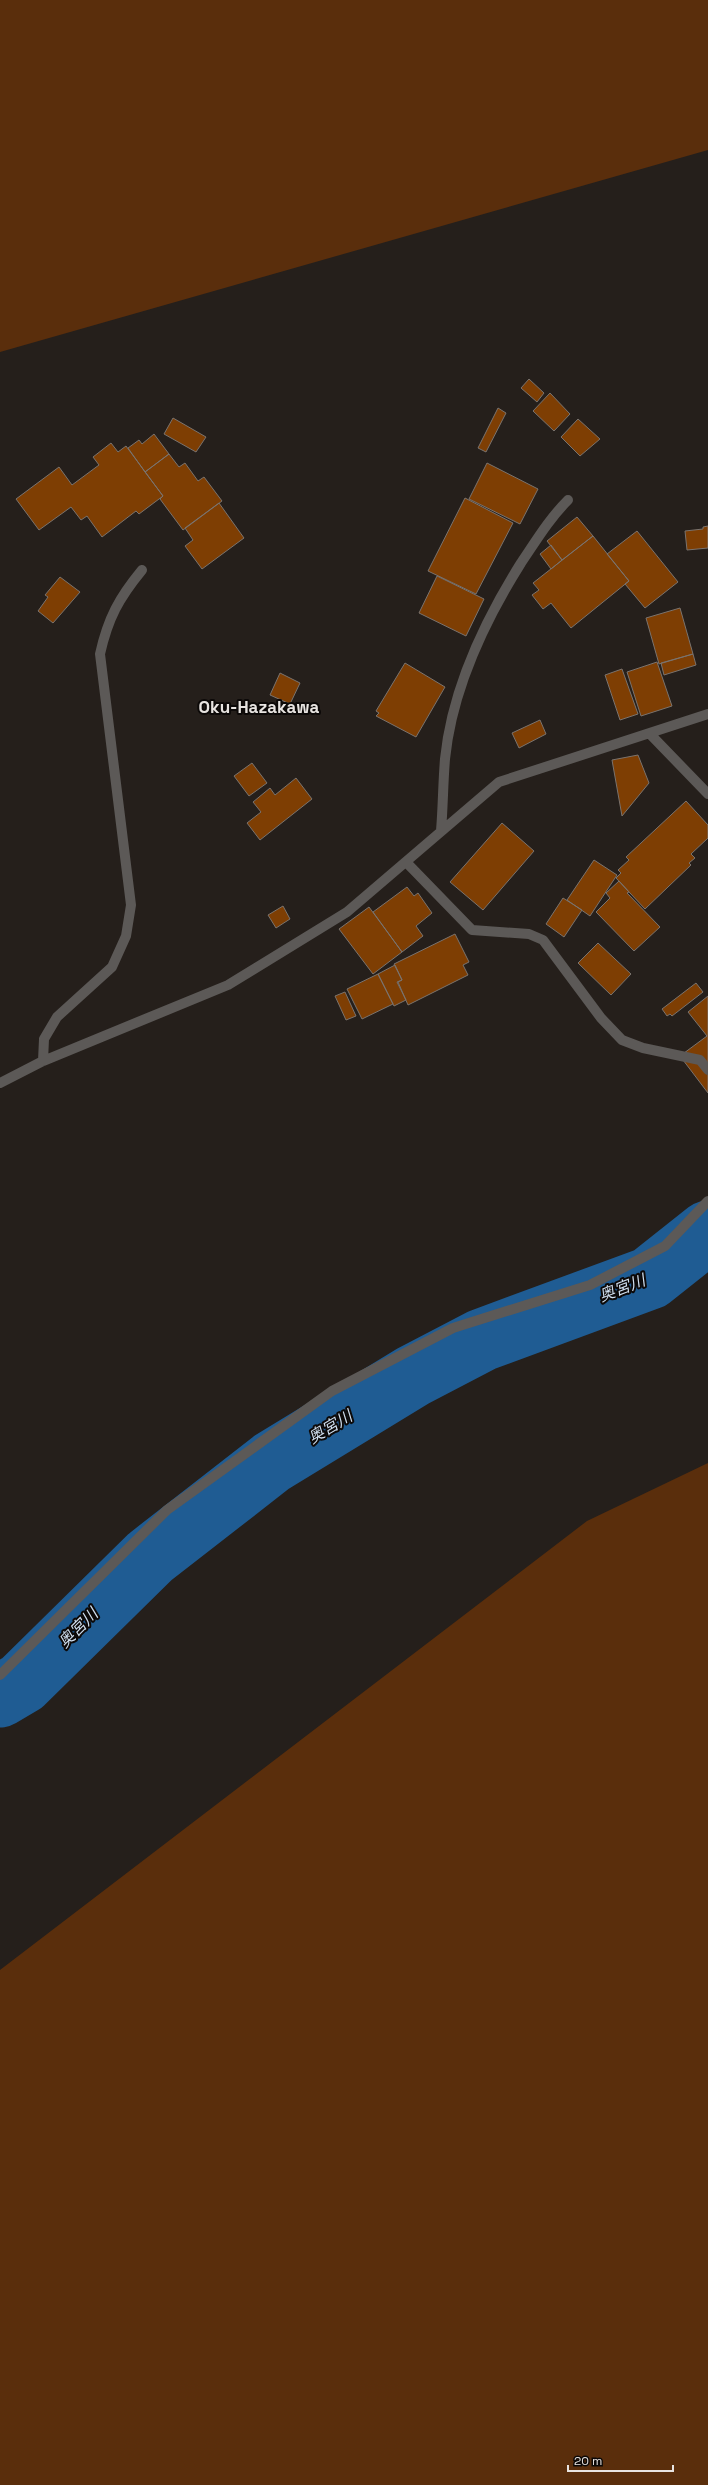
<svg xmlns="http://www.w3.org/2000/svg" width="708" height="2485" viewBox="0 0 708 2485" font-family="'Space Grotesk','Noto Sans JP',sans-serif">
<style>
.green{fill:#5a2e0c}
.lines{fill:none;stroke-linecap:round;stroke-linejoin:round}
.river{stroke:#1f5c93;stroke-width:63}
.building{fill:#7e3e03;stroke:#7a736e}
.minor{stroke:#5c5957;stroke-width:10}
.labels{text-anchor:middle;dominant-baseline:central;stroke-width:4;stroke-linejoin:round;paint-order:stroke}
.water-label{font-size:16px;font-style:italic;fill:#cfdeee;stroke:#0c0908}
.quarter-label{font-size:17px;font-weight:bold;fill:#e8e4e1;stroke:#0c0908}
</style>
<rect width="100%" height="100%" fill="#251f1b"/>
<!-- green -->
<path class="green" d="M 0,0 L 708,0 L 708,150 L 0,352 Z
M 708,1463 L 708,2485 L 0,2485 L 0,1970 L 587,1521 Z"/>
<g class="lines">
<!-- river -->
<path class="river" d="M 0,1696 L 22,1683 L 150,1557 L 272,1462 L 413,1376 L 482,1340 L 650,1278 L 708,1232"/>
</g>
<!-- building -->
<path class="building" d="M 529,379 L 544,393 L 537,402 L 521,388 Z
M 550,393 L 570,414 L 554,431 L 533,411 Z
M 498,408 L 506,413 L 486,452 L 478,448 Z
M 173,418 L 206,437 L 196,452 L 164,434 Z
M 578,419 L 600,439 L 580,456 L 561,437 Z
M 154,434 L 169,454 L 145,472 L 128,448 L 139,440 L 142,444 Z
M 111,443 L 118,452 L 126,446 L 163,496 L 139,514 L 136,511 L 102,537 L 87,516 L 81,520 L 71,507 L 39,530 L 16,499 L 59,467 L 72,485 L 99,465 L 93,457 Z
M 169,454 L 179,467 L 185,463 L 198,481 L 204,477 L 222,501 L 183,530 L 160,499 L 163,496 L 145,472 Z
M 487,463 L 538,489 L 520,524 L 469,499 Z
M 465,498 L 513,523 L 476,594 L 428,571 Z
M 219,503 L 244,538 L 202,569 L 185,546 L 193,540 L 185,528 Z
M 577,517 L 593,536 L 562,560 L 547,541 Z
M 708,526 L 708,548 L 687,550 L 685,531 L 703,529 L 703,527 Z
M 637,531 L 678,582 L 645,608 L 625,584 L 629,581 L 607,554 Z
M 593,536 L 629,581 L 571,628 L 551,603 L 543,609 L 532,595 L 539,590 L 533,583 Z
M 551,545 L 562,560 L 551,569 L 540,554 Z
M 437,576 L 484,599 L 466,636 L 419,613 Z
M 60,577 L 80,592 L 53,623 L 38,611 L 48,597 L 45,595 Z
M 680,608 L 693,654 L 659,664 L 646,618 Z
M 693,654 L 696,665 L 664,675 L 661,663 Z
M 657,662 L 672,706 L 641,716 L 627,672 Z
M 405,663 L 445,687 L 416,737 L 376,716 L 379,713 L 376,711 Z
M 622,669 L 638,714 L 620,720 L 605,675 Z
M 280,673 L 300,683 L 290,704 L 270,695 Z
M 540,720 L 546,734 L 519,748 L 512,733 Z
M 638,755 L 649,783 L 622,816 L 612,760 Z
M 252,763 L 267,783 L 249,796 L 234,776 Z
M 296,778 L 312,799 L 260,840 L 247,823 L 261,812 L 253,802 L 270,788 L 275,795 Z
M 686,801 L 708,825 L 708,838 L 691,854 L 695,858 L 689,863 L 691,865 L 645,909 L 616,878 L 621,873 L 618,870 L 629,860 L 626,857 Z
M 502,823 L 534,851 L 483,910 L 450,882 Z
M 594,860 L 617,875 L 590,916 L 567,900 Z
M 619,881 L 629,892 L 627,893 L 660,927 L 634,951 L 596,912 L 610,898 L 606,893 Z
M 407,887 L 414,896 L 418,893 L 432,913 L 416,926 L 423,936 L 402,952 L 373,912 Z
M 563,898 L 582,910 L 564,937 L 546,924 Z
M 283,906 L 290,919 L 276,928 L 268,915 Z
M 369,907 L 402,952 L 373,974 L 339,929 Z
M 455,934 L 469,962 L 463,965 L 468,975 L 408,1005 L 398,982 L 402,980 L 394,964 Z
M 598,943 L 631,974 L 611,995 L 578,963 Z
M 395,965 L 402,980 L 397,982 L 406,1000 L 394,1006 L 378,974 Z
M 378,974 L 393,1004 L 362,1019 L 347,989 Z
M 696,983 L 703,992 L 672,1016 L 670,1014 L 667,1016 L 662,1009 Z
M 345,992 L 356,1016 L 346,1020 L 335,996 Z
M 708,996 L 708,1093 L 680,1056 L 707,1036 L 688,1012 Z"/>
<g class="lines">
<!-- minor -->
<path class="minor" d="M 650,734 L 708,794
M 441,831 C 443,807 443,783 445,759 C 452,689 484,622 521,563 C 536,541 549,519 568,500
M 406,862 L 472,930 L 529,934 L 543,940 L 601,1018 L 622,1040 L 643,1048 L 700,1060 L 708,1070
M 43,1061 L 44,1039 L 57,1017 L 112,967 L 126,936 L 131,905 L 100,654 C 108,618 119,598 142,570
M 0,1083 L 43,1061 L 228,985 L 347,912 L 499,782 L 708,714
M 0,1675 L 167,1510 L 332,1391 L 453,1328 L 590,1285 L 665,1246 L 708,1201"/>
</g>
<g class="labels">
<!-- water labels -->
<g class="water-label">
<text transform="translate(622 1288) rotate(-21)">奥宮川</text>
<text transform="translate(330 1427) rotate(-31)">奥宮川</text>
<text transform="translate(78 1628) rotate(-45)">奥宮川</text>
</g>
<!-- quarter labels -->
<g class="quarter-label">
<text x="259" y="707">Oku-Hazakawa</text>
</g>
</g>
<!-- scale -->
<path d="M568 2465v6h105v-6" fill="none" stroke="#e8e4e1" stroke-width="2"/>
<text x="574" y="2465" font-size="12" fill="#e8e4e1" stroke="#0c0908" stroke-width="3" paint-order="stroke">20 m</text>
</svg>
